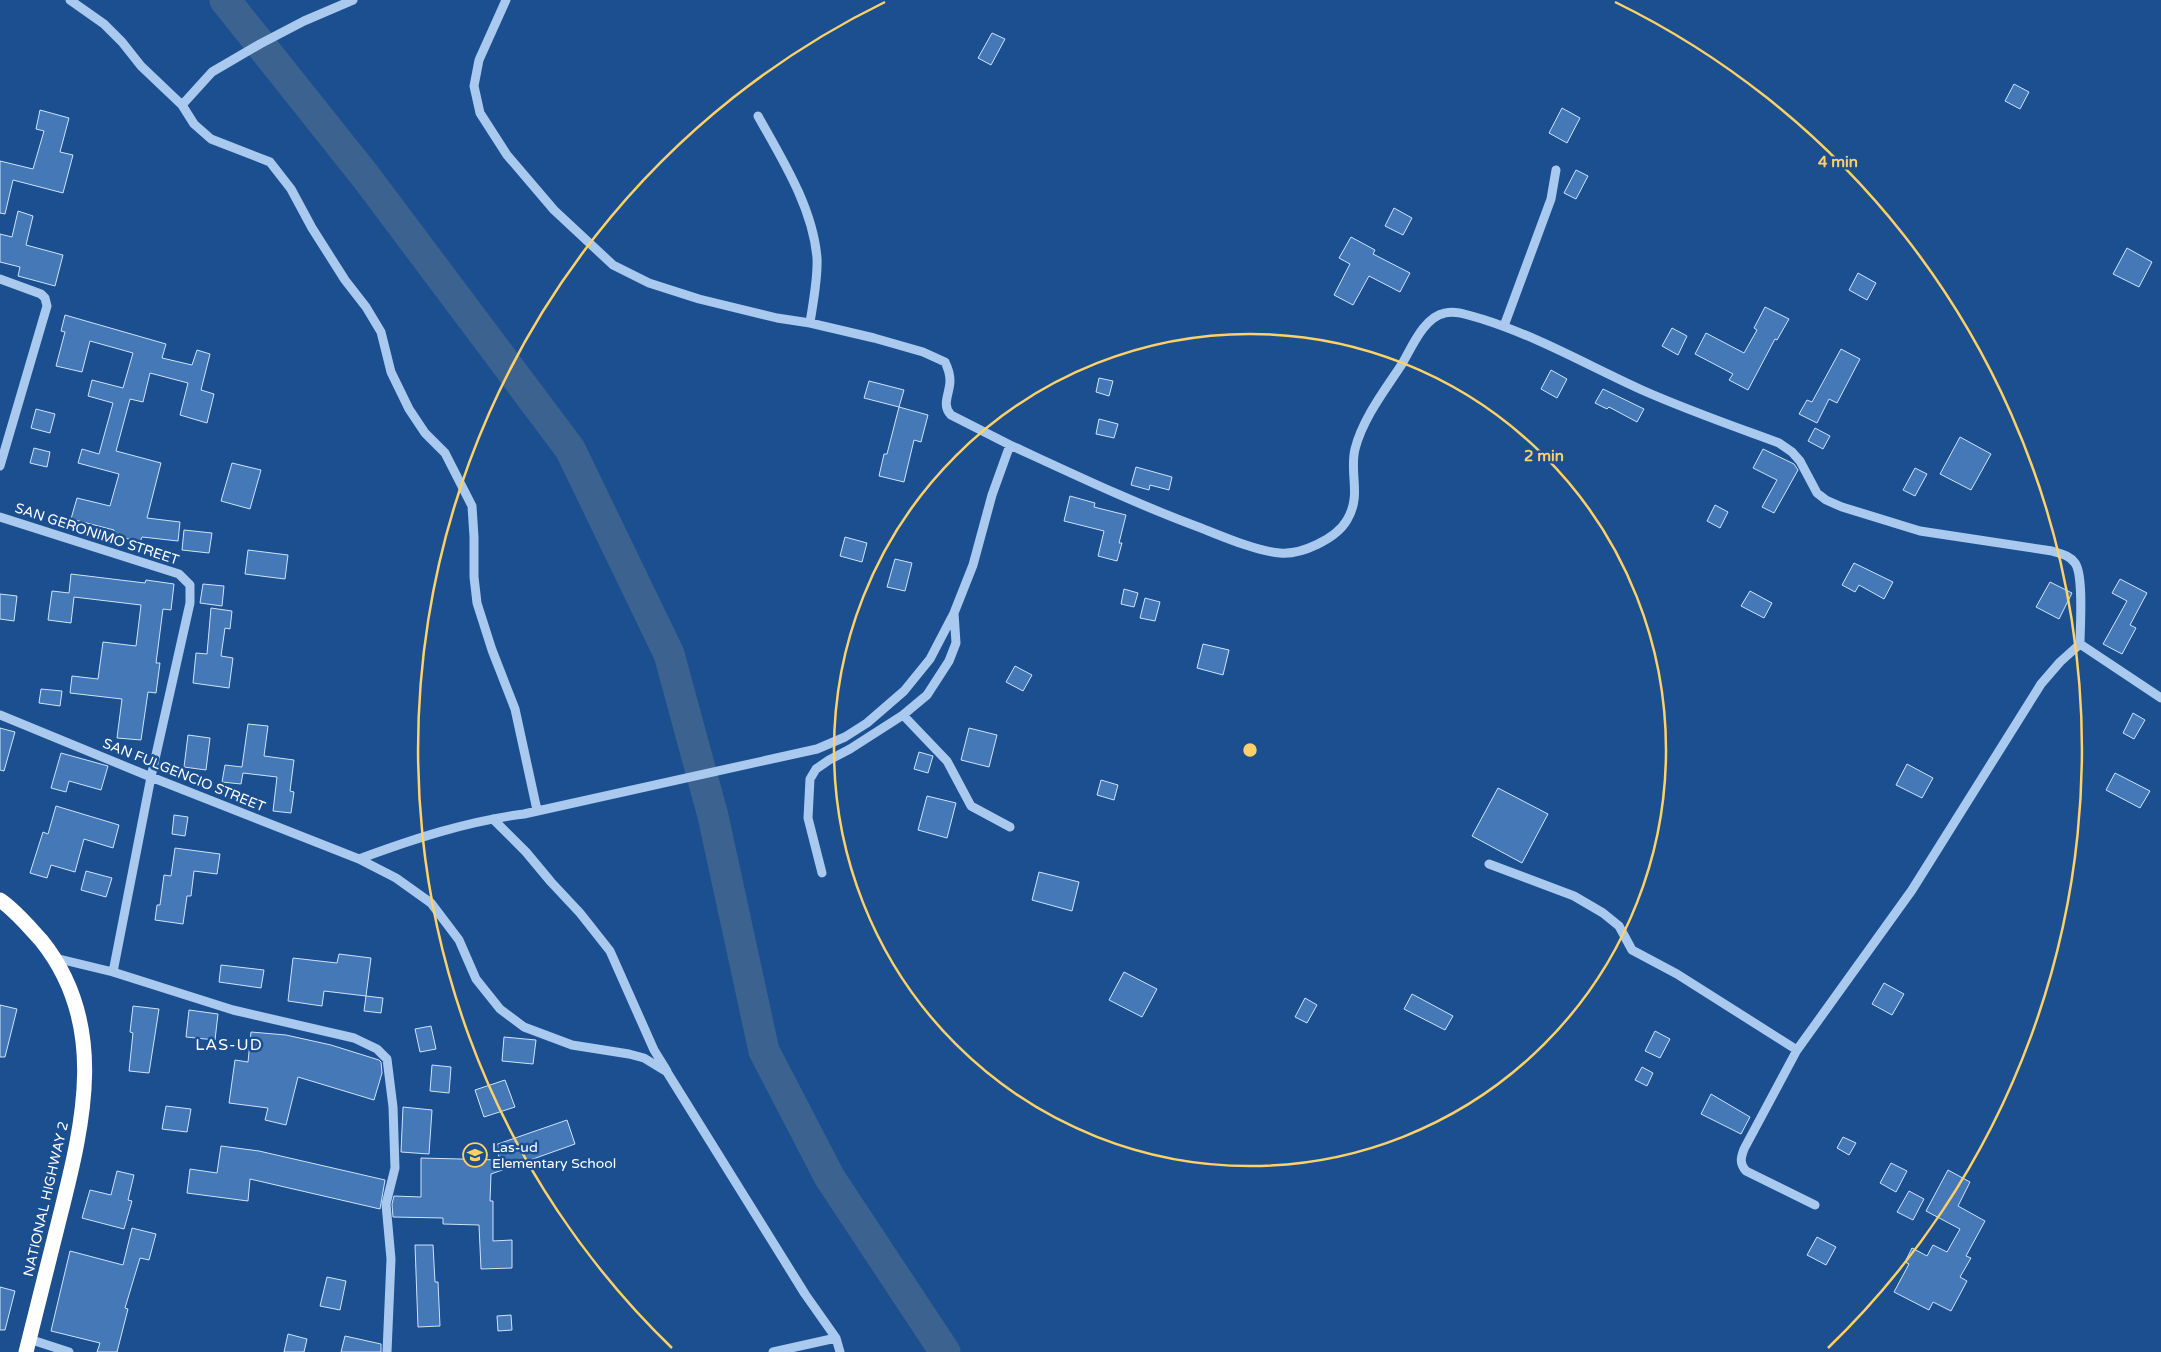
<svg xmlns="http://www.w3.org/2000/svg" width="2161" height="1352" viewBox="0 0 2161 1352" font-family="'Varela Round',sans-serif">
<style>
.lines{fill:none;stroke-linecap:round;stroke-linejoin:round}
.river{stroke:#3c6290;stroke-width:31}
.building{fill:#4478b7;stroke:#cfe3fa}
.minor{stroke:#a9c9ee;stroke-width:9}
.highway{stroke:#fff;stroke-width:15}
.ring{fill:none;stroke:#ffd166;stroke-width:2.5}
.labels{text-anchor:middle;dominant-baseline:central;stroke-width:5;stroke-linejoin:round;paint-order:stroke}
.street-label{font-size:14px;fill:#fff;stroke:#1b4f8f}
.poi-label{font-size:14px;fill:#fff;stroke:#1b4f8f;text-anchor:start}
.quarter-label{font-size:16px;letter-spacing:1px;fill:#fff;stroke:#1b4f8f}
.centre{fill:#ffd166;stroke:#1b4f8f;stroke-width:2.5}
.ring-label{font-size:15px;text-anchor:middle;font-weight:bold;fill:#ffd166;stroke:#1b4f8f;stroke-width:5;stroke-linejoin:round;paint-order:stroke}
</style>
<rect width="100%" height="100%" fill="#1b4f8f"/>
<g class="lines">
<!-- river -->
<path class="river" d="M 225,0 L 366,177 L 570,449 L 669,654 L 713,816 L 764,1051 L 830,1178 L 945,1352"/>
</g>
<!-- building -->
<path class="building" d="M 992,33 L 1005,39 L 991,65 L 978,58 Z
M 2014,84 L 2029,92 L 2020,109 L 2005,101 Z
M 1562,108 L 1580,118 L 1567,143 L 1549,133 Z
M 40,110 L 69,118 L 60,152 L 73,155 L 63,193 L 13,180 L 5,214 L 0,213 L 0,161 L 33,169 L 44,131 L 36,129 Z
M 1576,170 L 1588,176 L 1576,199 L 1564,193 Z
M 1394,208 L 1412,218 L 1403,235 L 1385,226 Z
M 18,211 L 33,216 L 26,245 L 63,255 L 55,286 L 18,276 L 20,267 L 0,262 L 0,234 L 12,237 Z
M 1351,237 L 1375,250 L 1373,254 L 1410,273 L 1400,292 L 1369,276 L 1353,305 L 1334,295 L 1350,264 L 1339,258 Z
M 2127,248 L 2152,262 L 2139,287 L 2113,274 Z
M 1858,273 L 1876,283 L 1867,300 L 1849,290 Z
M 1765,307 L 1789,319 L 1777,340 L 1775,339 L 1748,390 L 1729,380 L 1733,374 L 1695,354 L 1706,333 L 1744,353 L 1757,330 L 1754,328 Z
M 65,315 L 166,344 L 162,358 L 192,365 L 197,350 L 210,354 L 201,390 L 214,394 L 207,423 L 180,415 L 188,383 L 150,373 L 143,402 L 130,399 L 116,451 L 161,463 L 147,518 L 180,522 L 178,541 L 142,537 L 140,542 L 113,535 L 114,530 L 71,519 L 77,498 L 110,506 L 119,474 L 78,463 L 82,449 L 99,454 L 113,403 L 88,396 L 92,380 L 123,388 L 133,353 L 90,341 L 82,372 L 56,366 L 65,332 L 61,331 Z
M 1672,328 L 1687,336 L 1678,355 L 1662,346 Z
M 1841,349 L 1860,359 L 1837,403 L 1829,399 L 1817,423 L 1799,414 L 1807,400 L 1812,402 Z
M 1551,370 L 1567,379 L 1557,398 L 1541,389 Z
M 1099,378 L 1113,381 L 1109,396 L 1096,392 Z
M 869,381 L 904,390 L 899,407 L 864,398 Z
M 1603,389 L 1644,409 L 1637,422 L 1609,407 L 1607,409 L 1595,403 Z
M 899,407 L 928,415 L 921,442 L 914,440 L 904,482 L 879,476 L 884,454 L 887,454 Z
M 36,409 L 55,414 L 50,433 L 31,428 Z
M 1099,419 L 1118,424 L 1114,438 L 1096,434 Z
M 1815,428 L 1830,436 L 1823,449 L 1808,441 Z
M 1960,437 L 1991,454 L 1971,490 L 1940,474 Z
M 34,448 L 50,452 L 47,467 L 30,463 Z
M 1763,449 L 1794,464 L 1798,470 L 1774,513 L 1762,507 L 1777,480 L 1753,468 Z
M 232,463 L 261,470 L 250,509 L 221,501 Z
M 1136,467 L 1172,477 L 1169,490 L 1150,485 L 1149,490 L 1131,485 Z
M 1915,468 L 1927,474 L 1915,496 L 1903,490 Z
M 1070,496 L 1095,503 L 1094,507 L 1126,515 L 1119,543 L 1122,543 L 1117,561 L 1098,556 L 1104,531 L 1064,521 Z
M 1715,505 L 1728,512 L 1720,528 L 1707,521 Z
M 184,530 L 212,533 L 209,553 L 182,550 Z
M 845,537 L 867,543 L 862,562 L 840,556 Z
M 248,550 L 288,555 L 285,579 L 245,574 Z
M 895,559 L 912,563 L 905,591 L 887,587 Z
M 1854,563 L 1893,582 L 1884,599 L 1859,585 L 1855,592 L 1842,585 Z
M 71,574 L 145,583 L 146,580 L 174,584 L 171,610 L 163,609 L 156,663 L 160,663 L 156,693 L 148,692 L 141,740 L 117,738 L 122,699 L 70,693 L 72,676 L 98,679 L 103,642 L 136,646 L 141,605 L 74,597 L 71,623 L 48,620 L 52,591 L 69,593 Z
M 2120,579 L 2147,593 L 2130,625 L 2136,628 L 2122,654 L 2103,644 L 2127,601 L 2112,593 Z
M 2050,582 L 2072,593 L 2059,619 L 2036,607 Z
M 203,584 L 224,586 L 222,606 L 200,603 Z
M 1124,589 L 1138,593 L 1134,607 L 1121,604 Z
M 1750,591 L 1772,603 L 1764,618 L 1741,606 Z
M 0,594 L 17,596 L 14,621 L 0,619 Z
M 1145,598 L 1160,602 L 1155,621 L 1140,618 Z
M 211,608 L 232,611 L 230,629 L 225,628 L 221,656 L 233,658 L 229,688 L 193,683 L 196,653 L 207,654 Z
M 1203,644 L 1229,650 L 1223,675 L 1197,668 Z
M 1015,666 L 1032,675 L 1023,691 L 1006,682 Z
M 41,689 L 62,691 L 60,706 L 39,703 Z
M 2133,713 L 2145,720 L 2134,739 L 2123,733 Z
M 248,724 L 268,726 L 264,756 L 294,760 L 290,791 L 294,792 L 291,813 L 273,811 L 277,777 L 243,773 L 241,784 L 222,782 L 225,765 L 242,767 Z
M 0,728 L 15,732 L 4,771 L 0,770 Z
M 969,728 L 997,735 L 989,767 L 961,760 Z
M 188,735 L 210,738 L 206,770 L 184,767 Z
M 919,752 L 933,756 L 928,773 L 914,769 Z
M 61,753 L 108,766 L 101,790 L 69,781 L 66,792 L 51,788 Z
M 1907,764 L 1933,778 L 1922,798 L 1896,785 Z
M 2115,773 L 2150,791 L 2140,808 L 2106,790 Z
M 1101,780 L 1118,785 L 1114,800 L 1097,795 Z
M 1498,788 L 1548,814 L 1522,863 L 1472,836 Z
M 927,796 L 956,803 L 947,838 L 918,830 Z
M 56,806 L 119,825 L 113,848 L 84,839 L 75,872 L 51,865 L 47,878 L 30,873 L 43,832 L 48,834 Z
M 174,815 L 188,817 L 185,836 L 172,834 Z
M 175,848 L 220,854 L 217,874 L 194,871 L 191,896 L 187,896 L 183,924 L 155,920 L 157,905 L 160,905 L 164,875 L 171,876 Z
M 86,871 L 112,878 L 106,897 L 81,890 Z
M 1039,872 L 1079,882 L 1072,911 L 1032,900 Z
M 339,954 L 371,958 L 366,996 L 324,991 L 322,1006 L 288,1001 L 293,958 L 337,963 Z
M 221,965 L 264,970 L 261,988 L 219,982 Z
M 1124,972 L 1157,989 L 1142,1017 L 1109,1000 Z
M 1884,983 L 1904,994 L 1892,1015 L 1872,1004 Z
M 1412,994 L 1453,1016 L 1445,1030 L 1404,1009 Z
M 366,996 L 383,998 L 381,1013 L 364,1011 Z
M 1305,998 L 1317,1005 L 1307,1023 L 1295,1017 Z
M 0,1005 L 17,1009 L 5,1057 L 0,1057 Z
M 133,1006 L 159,1009 L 149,1073 L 129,1071 L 133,1033 L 130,1032 Z
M 189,1010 L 218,1014 L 215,1040 L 186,1037 Z
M 431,1026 L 436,1049 L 420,1052 L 415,1029 Z
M 1655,1031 L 1670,1039 L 1660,1058 L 1645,1051 Z
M 251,1032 L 286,1035 L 331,1045 L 379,1060 L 381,1062 L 382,1073 L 374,1100 L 298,1077 L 286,1125 L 265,1120 L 268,1108 L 229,1103 L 235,1060 L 248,1062 Z
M 504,1037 L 536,1040 L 533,1064 L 502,1061 Z
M 432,1065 L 451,1067 L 449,1093 L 430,1091 Z
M 1642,1067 L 1653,1073 L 1647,1086 L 1635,1080 Z
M 505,1080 L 515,1107 L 484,1117 L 475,1090 Z
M 1711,1094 L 1750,1117 L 1741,1134 L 1701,1114 Z
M 166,1106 L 191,1109 L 187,1132 L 162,1129 Z
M 403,1107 L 432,1110 L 429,1154 L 401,1152 Z
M 567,1120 L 575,1144 L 491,1174 L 490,1201 L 493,1201 L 493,1241 L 512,1240 L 512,1268 L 481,1269 L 479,1225 L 443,1224 L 443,1218 L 393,1217 L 392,1204 L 394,1196 L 421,1197 L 421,1158 L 500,1160 L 495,1145 Z
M 1843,1137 L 1856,1143 L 1849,1155 L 1837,1148 Z
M 221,1146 L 259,1151 L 385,1180 L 380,1209 L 250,1179 L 248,1201 L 187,1193 L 190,1169 L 217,1173 Z
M 1891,1163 L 1907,1171 L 1896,1192 L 1880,1183 Z
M 1948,1170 L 1970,1182 L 1958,1206 L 1985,1221 L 1966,1256 L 1971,1258 L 1960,1277 L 1967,1281 L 1951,1311 L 1933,1302 L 1929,1310 L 1894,1292 L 1909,1264 L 1905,1262 L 1912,1248 L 1927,1256 L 1933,1245 L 1947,1252 L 1960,1229 L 1926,1211 Z
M 117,1171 L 134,1175 L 128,1200 L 132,1201 L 124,1229 L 82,1218 L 90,1190 L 111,1195 Z
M 1909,1191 L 1924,1199 L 1913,1220 L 1897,1212 Z
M 132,1228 L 156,1234 L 149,1260 L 140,1258 L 125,1308 L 128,1309 L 117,1352 L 97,1352 L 100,1343 L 51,1331 L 70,1251 L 123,1265 Z
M 1817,1237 L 1836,1247 L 1826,1265 L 1807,1255 Z
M 415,1245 L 433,1245 L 435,1282 L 438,1282 L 440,1326 L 418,1327 Z
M 327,1277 L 346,1281 L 340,1310 L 320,1306 Z
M 0,1287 L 15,1291 L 5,1330 L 0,1330 Z
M 511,1315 L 512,1330 L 498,1331 L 497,1316 Z
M 288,1334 L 307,1339 L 304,1352 L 284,1352 Z
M 345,1336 L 381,1344 L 381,1352 L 341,1352 Z"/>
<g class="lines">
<!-- minor -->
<path class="minor" d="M 70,0 L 104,24 L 122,42 L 141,66 L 182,105 L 194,124 L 211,139 L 270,162 L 291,189 L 312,228 L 345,280 L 366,307 L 381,332 L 391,372 L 409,409 L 425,433 L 445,453 L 472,506 L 474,537 L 474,577 L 477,603 L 492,650 L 515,709 L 537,810
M 506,0 L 479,60 L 474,86 L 480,113 L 507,155 L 554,210 L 613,265 L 649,283 L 699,299 L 777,318 L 810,323 L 874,338 L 923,352 L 945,362 C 948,368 950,374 950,381 C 950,393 941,405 951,415 L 1010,445
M 182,105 L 212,72 L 260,44 L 304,21 L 353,0
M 758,116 C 782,159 813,208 817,258 C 818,279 813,302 810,323
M 0,279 L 41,294 L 45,298 L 47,306 L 0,466
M 1504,326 L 1551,199 L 1556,170
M 0,517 L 179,574 L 190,585 L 190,603 L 151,777 L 113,972
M 0,715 L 151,777 L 359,859 L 396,878 L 431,903 L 459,940 L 476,979 L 500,1009 L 524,1027 L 572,1045 L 629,1054 L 644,1058 L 667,1072 L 805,1294 L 836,1338 L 840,1352
M 903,715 L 947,761 L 971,806 L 1010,827
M 493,819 L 526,852 L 551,882 L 580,913 L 610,951 L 654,1050 L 667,1071
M 359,859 C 413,839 468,821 524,814 L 817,749 L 845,737 L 867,723 L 904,691 L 930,659 L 954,613 L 973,565 L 992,495 L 1010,445 C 1073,474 1136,504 1201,528 C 1224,537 1256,551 1280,553 C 1301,555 1336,539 1347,520 C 1362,495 1349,474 1355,449 C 1363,418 1385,390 1402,364 C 1412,347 1424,317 1445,313 C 1457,310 1470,316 1482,319 C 1539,337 1589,366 1642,390 C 1687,410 1733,426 1779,443 L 1792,452 L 1800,461 L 1817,493 L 1826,500 L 1842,507 L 1920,531 L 2052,551 C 2061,554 2069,555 2075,563 C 2084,575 2080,628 2080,644 L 2161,698
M 1489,864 L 1574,896 L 1603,913 L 1619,926 L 1632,950 L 1677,974 L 1797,1050
M 822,873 L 808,818 L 810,779 L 816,769 L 829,760 L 850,749 L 903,715 L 927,695 L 949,661 L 956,643 L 954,613
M 55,958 L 113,972 L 233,1010 L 354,1038 L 377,1049 L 387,1059 L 393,1107 L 395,1168 L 386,1204 L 391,1259 L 387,1352
M 1815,1205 L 1746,1171 C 1739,1163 1741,1157 1744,1149 L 1797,1050 L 1912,890 L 2041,684 L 2060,662 L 2080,644
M 29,1339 L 69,1352
M 773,1352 L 836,1338"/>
<!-- highway -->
<path class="highway" d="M 0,900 C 15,910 29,927 41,940 C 108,1023 84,1121 60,1216 C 49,1261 37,1307 26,1352"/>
</g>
<!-- distance rings -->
<g class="ring">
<circle cx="1250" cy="750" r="416"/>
<path d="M672 1348A832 832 0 0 1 885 2M1615 2A832 832 0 0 1 1828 1348"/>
</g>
<!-- icons -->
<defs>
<g id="school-ring" transform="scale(1.25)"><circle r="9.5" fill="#1b4f8f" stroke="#ffd166" stroke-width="1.5"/><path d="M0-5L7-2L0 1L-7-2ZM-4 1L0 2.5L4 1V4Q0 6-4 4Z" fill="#ffd166"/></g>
</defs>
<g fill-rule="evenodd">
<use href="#school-ring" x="475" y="1155"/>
</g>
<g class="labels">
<!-- street labels -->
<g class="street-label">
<text transform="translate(97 534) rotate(18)">SAN GERONIMO STREET</text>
<text transform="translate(184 775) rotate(22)">SAN FULGENCIO STREET</text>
<text transform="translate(46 1199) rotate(-77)">NATIONAL HIGHWAY 2</text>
</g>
<!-- poi labels -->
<g class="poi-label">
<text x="492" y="1147">Las-ud<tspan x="492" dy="16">Elementary School</tspan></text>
</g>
<!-- quarter labels -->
<g class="quarter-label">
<text x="229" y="1045">LAS-UD</text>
</g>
</g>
<circle cx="1250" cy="750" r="8" class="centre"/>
<g class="ring-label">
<text x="1838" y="167">4 min</text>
<text x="1544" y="461">2 min</text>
</g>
</svg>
